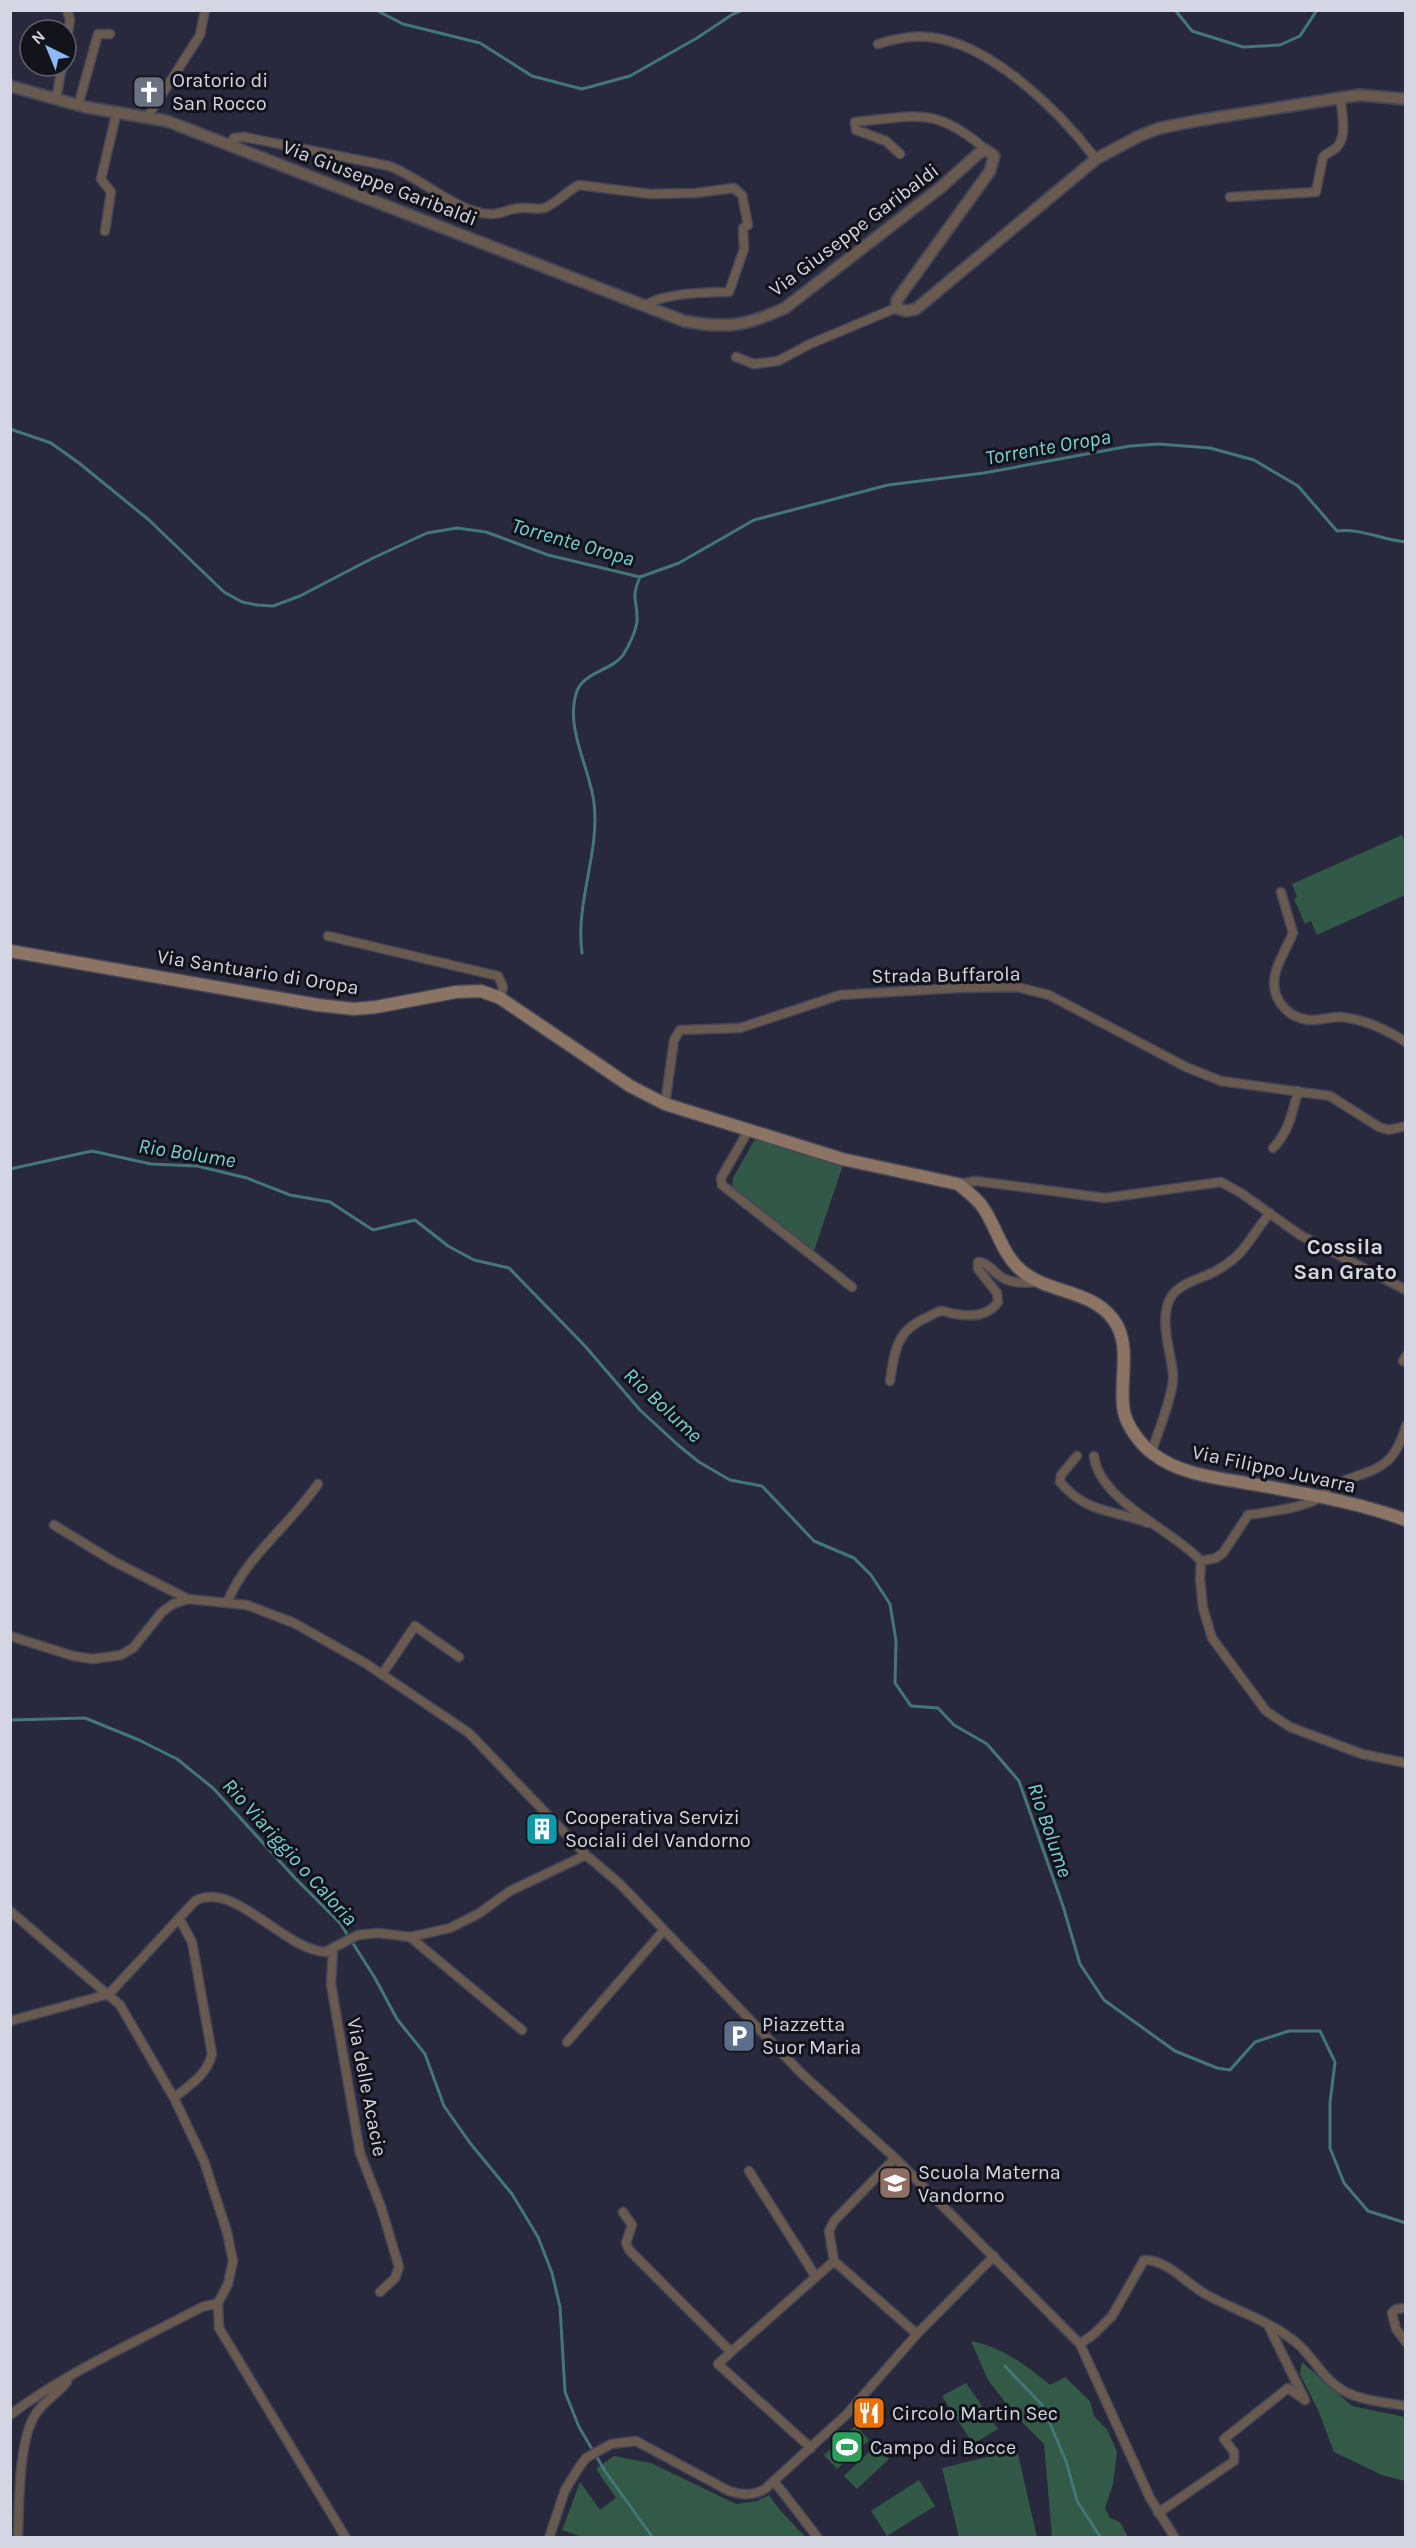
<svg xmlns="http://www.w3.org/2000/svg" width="1416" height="2548" viewBox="0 0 1416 2548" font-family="Karla,sans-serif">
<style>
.green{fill:#325947}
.forest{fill:#325a47}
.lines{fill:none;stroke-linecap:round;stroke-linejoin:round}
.stream{stroke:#437778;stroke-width:3}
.minor-casing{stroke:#454558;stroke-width:11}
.tertiary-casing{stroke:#454558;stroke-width:14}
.secondary-casing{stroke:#454558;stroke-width:15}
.minor{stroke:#695a4f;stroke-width:8}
.tertiary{stroke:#695a4f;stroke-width:10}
.secondary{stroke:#8b7463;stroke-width:12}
.labels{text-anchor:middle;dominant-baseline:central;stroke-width:6;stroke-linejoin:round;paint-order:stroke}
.poi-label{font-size:20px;fill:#d5d6e3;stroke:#13131c;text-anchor:start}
.street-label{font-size:20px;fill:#d5d6e3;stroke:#13131c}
.water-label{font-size:21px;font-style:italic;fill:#79d2d3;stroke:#13131c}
.quarter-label{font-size:22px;font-weight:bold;fill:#d5d6e3;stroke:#13131c}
</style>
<rect width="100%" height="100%" fill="#29293d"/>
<!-- green -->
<path class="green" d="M 1402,835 L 1405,843 L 1405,895 L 1317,935 L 1311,921 L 1305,924 L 1294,899 L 1297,897 L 1292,884 Z
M 755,1139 L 843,1165 L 814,1251 L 732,1187 L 733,1178 Z
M 966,2383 L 998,2429 L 973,2444 L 942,2396 Z
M 856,2425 L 869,2440 L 837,2469 L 824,2455 Z
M 876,2445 L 889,2459 L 857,2489 L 844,2476 Z
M 1017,2450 L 1037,2537 L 959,2537 L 942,2468 Z
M 919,2480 L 935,2506 L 887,2536 L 871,2511 Z"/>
<!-- forest -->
<path class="forest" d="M 971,2341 C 1002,2347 1026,2365 1050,2385 L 1065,2377 L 1090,2401 L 1094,2416 L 1108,2431 L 1117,2452 L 1113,2484 L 1105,2508 L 1110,2518 L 1120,2522 L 1128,2537 L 1052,2537 L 1044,2444 L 1015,2415 L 988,2380 Z
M 1302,2362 L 1352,2406 L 1405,2417 L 1405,2481 L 1382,2475 L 1334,2452 L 1318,2410 L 1300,2374 Z
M 614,2456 L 651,2463 L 736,2504 L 757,2501 L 769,2495 C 779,2511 793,2523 805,2537 L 585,2538 L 562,2530 L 580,2482 L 600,2510 L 616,2498 L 596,2469 Z"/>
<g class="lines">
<!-- stream -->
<path class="stream" d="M 376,10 L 403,24 L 480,43 L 532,76 L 582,89 L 630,76 L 697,38 L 733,14 L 743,10
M 1175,10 L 1192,31 L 1243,47 L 1280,45 L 1300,36 L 1317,10
M 10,429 L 51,443 L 79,463 L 149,520 L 224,592 L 242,602 L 257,605 L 273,606 L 300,596 L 371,559 L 427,533 L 457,528 L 486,532 L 548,555 L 640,577 L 679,563 L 754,520 L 823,502 L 888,485 L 984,473 L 1130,446 L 1159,444 L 1210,448 L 1254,460 L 1298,486 L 1337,531 C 1361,528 1382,540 1406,542
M 582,953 C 575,903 600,853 594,803 C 590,768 564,727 577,691 C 584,672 613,670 623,655 C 629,646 636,631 637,621 C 638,599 630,600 640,577
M 10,1169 L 92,1151 L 151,1164 L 197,1166 L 247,1178 L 290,1195 L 330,1202 L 373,1230 L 415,1220 L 448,1246 L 474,1260 L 509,1268 L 585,1346 L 640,1410 L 678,1445 L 699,1462 L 730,1480 L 762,1486 L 814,1541 L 854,1558 L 871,1575 L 890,1604 L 896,1641 L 895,1683 L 911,1706 L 938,1708 L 954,1725 L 987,1744 L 1019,1781 L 1063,1906 L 1080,1964 L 1104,2000 L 1175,2051 L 1217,2068 L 1230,2070 L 1255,2042 L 1289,2031 L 1320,2031 L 1335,2062 L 1330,2103 L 1330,2148 L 1344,2183 L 1368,2211 L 1406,2223
M 10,1720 L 85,1718 L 139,1740 L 177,1759 L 213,1788 L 295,1878 L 340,1923 L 375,1978 L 397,2019 L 425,2054 L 444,2106 L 470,2143 L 512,2194 L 538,2237 L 552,2273 L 560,2307 L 565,2392 L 579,2427 L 605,2471 L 653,2538
M 1005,2366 L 1042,2405 L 1066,2461 L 1077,2501 L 1101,2538"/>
<!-- minor casing -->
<g class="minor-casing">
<path id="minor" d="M 66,44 L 70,20 L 67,10
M 878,44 C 894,39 911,35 928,37 C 990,42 1060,112 1096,159
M 56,99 L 62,66
M 78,106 L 98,34 L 110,34
M 148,116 L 200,35 L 205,10
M 230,144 L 234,138 L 244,137 L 389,166 C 420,177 456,212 489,214 C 500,215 510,208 521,208 C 528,207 537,210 544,208 C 554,205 567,191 579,185 L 650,194 L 696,193 L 734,188 L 742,195 L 748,225 L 743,228 L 744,249 L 729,292 C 706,292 663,293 644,306
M 900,154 L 886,141 L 856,130 L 855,122 C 916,116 936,106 986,150
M 1230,197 L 1316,192 L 1323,157 C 1327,152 1334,151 1338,146 C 1347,134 1342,112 1340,98
M 105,231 L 111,192 L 101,179 L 117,111
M 736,357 L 754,364 L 778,361 L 810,344 L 896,308
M 1281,892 L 1293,933 C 1288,945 1280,958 1276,971 C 1269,995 1284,1017 1309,1020 C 1320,1020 1331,1017 1341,1017 C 1363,1019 1387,1030 1406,1042
M 328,936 L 498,976 L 503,987 L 500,998
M 665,1104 L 674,1040 L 680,1030 L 740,1028 L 840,995 L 958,988 L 1017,987 L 1049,995 L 1186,1067 L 1221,1081 L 1330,1096 L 1379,1127 L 1389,1130 L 1406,1126
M 748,1131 L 721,1178 L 722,1185 L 852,1287
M 1273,1148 C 1289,1132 1292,1113 1298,1091
M 958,1184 L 976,1181 L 1105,1198 L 1221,1182 L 1241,1193 L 1300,1235 L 1406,1290
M 1406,1356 L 1403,1361 L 1406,1362
M 890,1381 C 895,1350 896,1330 928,1317 C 932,1315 937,1311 942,1311 C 946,1311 951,1314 956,1314 C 972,1317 988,1316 998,1302 L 997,1293 L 978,1269 L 978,1262 C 989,1262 993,1273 1003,1278 C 1014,1284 1026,1283 1038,1282
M 1406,1426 C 1391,1477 1369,1467 1330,1487 C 1325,1490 1325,1494 1321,1497 C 1305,1508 1267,1512 1248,1515 L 1223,1553 L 1216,1558 L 1201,1561 L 1200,1579 L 1203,1608 L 1212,1638 L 1266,1711 L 1290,1727 L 1362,1754 L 1406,1763
M 1151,1453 C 1157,1435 1175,1391 1173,1374 C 1171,1351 1158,1319 1171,1297 C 1180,1283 1200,1279 1214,1272 C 1247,1254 1248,1239 1270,1213
M 1077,1456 L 1061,1475 L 1060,1482 C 1088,1515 1114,1509 1148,1523
M 1094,1456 C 1099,1501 1173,1530 1201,1561
M 54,1525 L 113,1561 L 188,1599
M 227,1603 C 245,1557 291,1524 318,1484
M 10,1636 L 73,1656 L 93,1659 L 121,1655 L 133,1648 L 162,1612 L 173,1604 L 188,1599 L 247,1605 L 294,1623 L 365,1663 L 469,1733 L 586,1855 L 620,1884 L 802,2074 L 895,2158 L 1080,2344 L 1150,2498 L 1175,2538
M 383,1673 L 415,1626 L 459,1657
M 10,1911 L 120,2005 L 174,2098 L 204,2161 L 227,2232 L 233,2261 L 228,2284 L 218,2303 L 219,2328 L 346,2538
M 410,1937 L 522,2030
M 333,1949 L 331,1984 L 360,2153 L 381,2207 L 399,2267 L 395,2278 L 380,2292
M 10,2021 L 109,1994 L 195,1901 C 234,1880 283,1949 325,1952 L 358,1935 L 378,1933 L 410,1937 L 450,1928 L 478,1914 L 510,1891 L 586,1855
M 567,2042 L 664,1930
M 174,2098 C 191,2084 207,2075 212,2054 L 192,1942 L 179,1918
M 749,2171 L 816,2277
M 623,2212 L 632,2225 L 626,2243 L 629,2250 L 731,2352 L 718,2364 L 811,2448
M 834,2261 L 917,2334
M 1406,2308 L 1396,2309 L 1392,2313 L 1396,2329 L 1406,2342
M 1080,2344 L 1094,2334 L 1112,2316 L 1144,2260 C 1169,2260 1186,2284 1207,2295 C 1238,2312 1272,2321 1299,2345 C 1315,2360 1324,2380 1344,2391 C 1362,2401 1385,2402 1406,2406
M 731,2352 L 834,2261 L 829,2231 L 834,2221 L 895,2158
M 10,2415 C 68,2371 138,2341 202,2307 L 218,2303
M 774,2481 L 818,2538
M 1158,2513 L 1234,2461 L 1234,2452 L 1224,2439 L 1288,2388 L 1305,2400 L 1268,2325
M 18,2538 C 19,2506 18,2437 37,2412 C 45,2401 58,2393 67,2382
M 549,2538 L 565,2490 L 580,2466 L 586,2458 L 611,2444 L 636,2441 L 729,2491 C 743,2495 752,2496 765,2489 L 847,2414 L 917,2334 L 994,2256"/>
</g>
<!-- tertiary casing -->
<g class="tertiary-casing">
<path id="tertiary" d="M 10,86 L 85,107 L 167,121 L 684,321 C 727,329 746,326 785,308 L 940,188 L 978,154 L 986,150 L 994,156 L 990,171 L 897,300 L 896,308 L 906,311 L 916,309 L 1096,159 L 1139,136 L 1160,128 L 1201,120 L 1359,95 L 1406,99"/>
</g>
<!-- secondary casing -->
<g class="secondary-casing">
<path id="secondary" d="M 10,951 L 318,1005 L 354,1009 L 376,1007 L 456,992 L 481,991 L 500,998 L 630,1086 L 665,1104 L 842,1159 L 958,1184 C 968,1192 978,1199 984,1209 C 997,1229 1003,1256 1022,1271 C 1049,1294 1090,1289 1113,1319 C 1133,1345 1118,1383 1124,1412 C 1127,1426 1141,1445 1152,1453 C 1182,1477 1228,1479 1264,1486 C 1312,1495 1360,1503 1406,1520"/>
</g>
<!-- minor -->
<use href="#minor" class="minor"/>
<!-- tertiary -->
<use href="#tertiary" class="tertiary"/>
<!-- secondary -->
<use href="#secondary" class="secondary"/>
</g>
<!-- icons -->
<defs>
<g id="church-square" transform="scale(1.725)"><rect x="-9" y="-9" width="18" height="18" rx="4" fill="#6b7280" stroke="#13131c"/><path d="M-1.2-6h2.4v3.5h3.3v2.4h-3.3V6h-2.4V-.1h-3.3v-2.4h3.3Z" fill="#fff"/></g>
<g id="building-square" transform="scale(1.725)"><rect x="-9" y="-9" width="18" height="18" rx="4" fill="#0f9aa8" stroke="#13131c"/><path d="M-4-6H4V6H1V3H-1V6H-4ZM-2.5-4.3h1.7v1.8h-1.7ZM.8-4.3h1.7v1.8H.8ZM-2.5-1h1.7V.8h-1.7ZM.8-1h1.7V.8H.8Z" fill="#fff"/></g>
<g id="parking-square" transform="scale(1.725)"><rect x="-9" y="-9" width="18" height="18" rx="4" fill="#5c6f8a" stroke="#13131c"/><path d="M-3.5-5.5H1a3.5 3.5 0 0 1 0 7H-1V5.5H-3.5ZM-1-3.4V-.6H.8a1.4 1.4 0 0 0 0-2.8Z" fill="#fff"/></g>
<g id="school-square" transform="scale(1.725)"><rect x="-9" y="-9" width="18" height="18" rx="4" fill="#8d6e63" stroke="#13131c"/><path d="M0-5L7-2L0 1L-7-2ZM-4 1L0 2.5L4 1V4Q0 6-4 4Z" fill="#fff"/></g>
<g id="restaurant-square" transform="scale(1.725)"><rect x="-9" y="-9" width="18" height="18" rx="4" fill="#e8710a" stroke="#13131c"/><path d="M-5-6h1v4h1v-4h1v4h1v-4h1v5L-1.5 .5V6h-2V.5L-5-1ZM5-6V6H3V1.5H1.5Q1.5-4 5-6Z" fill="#fff"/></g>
<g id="stadium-square" transform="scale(1.725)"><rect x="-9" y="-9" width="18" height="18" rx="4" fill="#2e9e5b" stroke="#13131c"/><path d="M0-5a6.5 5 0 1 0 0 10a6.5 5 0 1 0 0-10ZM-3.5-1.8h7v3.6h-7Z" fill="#fff"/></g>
</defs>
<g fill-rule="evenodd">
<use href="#church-square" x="149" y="92"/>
<use href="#building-square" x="542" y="1829"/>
<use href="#parking-square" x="739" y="2036"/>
<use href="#school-square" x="895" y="2183"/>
<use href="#restaurant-square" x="869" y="2413"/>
<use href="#stadium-square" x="847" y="2447"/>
</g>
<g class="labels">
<!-- poi labels -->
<g class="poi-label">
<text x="172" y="80">Oratorio di<tspan x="172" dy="23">San Rocco</tspan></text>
<text x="565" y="1817">Cooperativa Servizi<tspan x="565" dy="23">Sociali del Vandorno</tspan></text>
<text x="762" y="2024">Piazzetta<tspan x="762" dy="23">Suor Maria</tspan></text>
<text x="918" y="2172">Scuola Materna<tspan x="918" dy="23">Vandorno</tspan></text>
<text x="892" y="2413">Circolo Martin Sec</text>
<text x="870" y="2447">Campo di Bocce</text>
</g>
<!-- street labels -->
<g class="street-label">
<text transform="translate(380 183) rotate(21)">Via Giuseppe Garibaldi</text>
<text transform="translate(854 230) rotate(-37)">Via Giuseppe Garibaldi</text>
<text transform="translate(258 972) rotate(9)">Via Santuario di Oropa</text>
<text transform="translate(946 975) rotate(-1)">Strada Buffarola</text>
<text transform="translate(1274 1469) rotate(12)">Via Filippo Juvarra</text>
<text transform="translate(367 2087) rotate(79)">Via delle Acacie</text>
</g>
<!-- water labels -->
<g class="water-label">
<text transform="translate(1048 447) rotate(-10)">Torrente Oropa</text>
<text transform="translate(573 542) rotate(16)">Torrente Oropa</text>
<text transform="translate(187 1153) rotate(9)">Rio Bolume</text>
<text transform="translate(663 1405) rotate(43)">Rio Bolume</text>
<text transform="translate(1050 1830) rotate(71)">Rio Bolume</text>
<text transform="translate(290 1852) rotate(48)">Rio Viariggio o Caloria</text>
</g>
<!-- quarter labels -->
<g class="quarter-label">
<text x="1345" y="1247">Cossila<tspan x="1345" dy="25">San Grato</tspan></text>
</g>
</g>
<!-- border -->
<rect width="1416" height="2548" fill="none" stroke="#d5d6e3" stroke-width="24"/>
<!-- north arrow -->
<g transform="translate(48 48) rotate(317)"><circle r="28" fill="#13131c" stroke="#61616c" stroke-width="1.5"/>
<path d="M0-4.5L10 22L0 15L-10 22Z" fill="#8fb8fd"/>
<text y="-9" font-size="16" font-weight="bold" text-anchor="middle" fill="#d5d6e3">N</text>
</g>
</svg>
